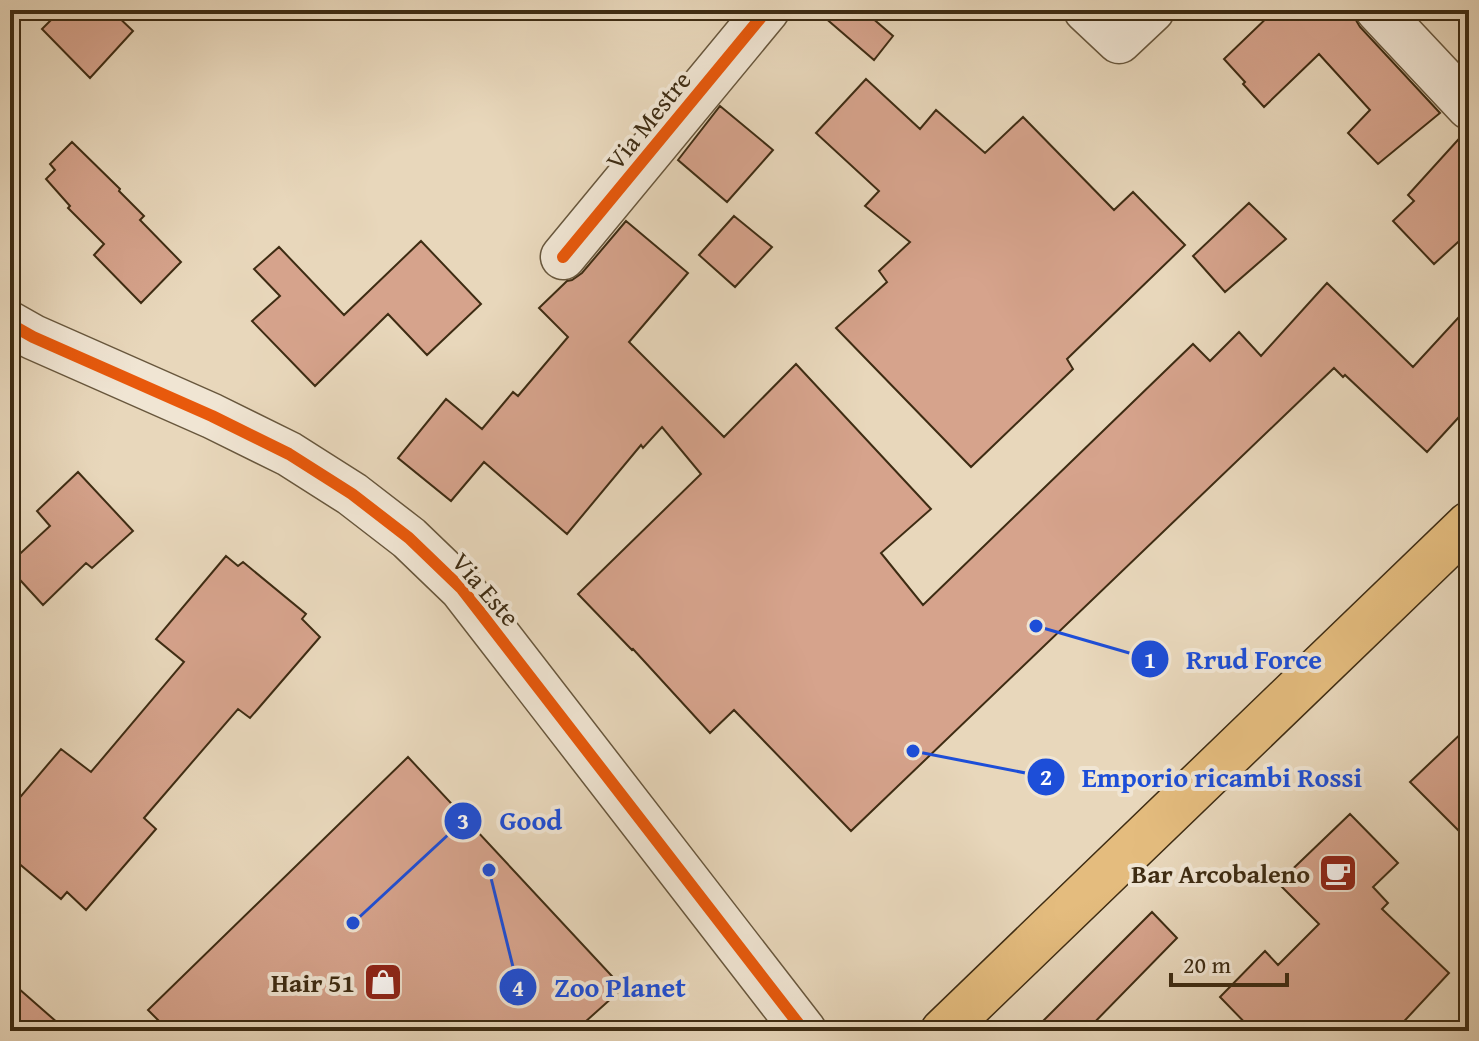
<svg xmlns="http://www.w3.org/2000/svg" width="1479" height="1041" viewBox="0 0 1479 1041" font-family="'Gentium Book Plus',serif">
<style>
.building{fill:#d6a38c;stroke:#3e2c13;stroke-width:2}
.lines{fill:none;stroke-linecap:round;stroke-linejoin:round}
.minor-casing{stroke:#68573d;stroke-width:47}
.major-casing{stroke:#3e2c13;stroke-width:47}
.minor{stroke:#f0e5d3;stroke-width:44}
.major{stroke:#e4bc7e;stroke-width:44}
.cycleway-casing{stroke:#f0e5d3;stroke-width:17}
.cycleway{stroke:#e8590c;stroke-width:12}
.labels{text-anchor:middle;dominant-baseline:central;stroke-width:8;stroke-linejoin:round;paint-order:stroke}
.street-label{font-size:26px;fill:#3e2c13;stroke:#f0e5d3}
.poi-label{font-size:26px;font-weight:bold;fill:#3e2c13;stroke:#f0e5d3;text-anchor:end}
.leader{fill:none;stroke:#1d4ed8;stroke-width:3}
.callout-dot{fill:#1d4ed8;stroke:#f0e5d3;stroke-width:3}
.mark-label{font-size:24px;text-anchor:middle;font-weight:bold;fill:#fff}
.callout-label{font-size:28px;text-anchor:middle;font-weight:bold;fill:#1d4ed8;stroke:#f0e5d3;stroke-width:8;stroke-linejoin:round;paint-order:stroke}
</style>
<rect width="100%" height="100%" fill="#e8d7bb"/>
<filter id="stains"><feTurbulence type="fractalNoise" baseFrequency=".0025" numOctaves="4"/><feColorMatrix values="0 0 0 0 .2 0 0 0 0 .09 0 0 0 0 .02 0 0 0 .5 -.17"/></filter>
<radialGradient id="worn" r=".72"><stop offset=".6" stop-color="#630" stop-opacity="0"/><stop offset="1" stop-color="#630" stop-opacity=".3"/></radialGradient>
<!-- building -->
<path class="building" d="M 61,10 L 111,10 L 133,31 L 90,78 L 42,29 Z
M 816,10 L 863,10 L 893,36 L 874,60 Z
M 1275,10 L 1350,10 L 1360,27 L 1440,113 L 1378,164 L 1348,133 L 1370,110 L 1319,54 L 1264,107 L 1243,84 L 1245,82 L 1224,59 Z
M 866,79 L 920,129 L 936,110 L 985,153 L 1023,117 L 1114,210 L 1133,192 L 1185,245 L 1067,359 L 1073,369 L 971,467 L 836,328 L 887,282 L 879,271 L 910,242 L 865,206 L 879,191 L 816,133 Z
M 720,106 L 773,150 L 727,202 L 678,160 Z
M 1466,131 L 1469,131 L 1469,232 L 1434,264 L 1393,221 L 1414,201 L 1408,195 Z
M 72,142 L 120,189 L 119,191 L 144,216 L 140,220 L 181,262 L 141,303 L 94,255 L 104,244 L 68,208 L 70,206 L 46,179 L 55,170 L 50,164 Z
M 1249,203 L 1286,239 L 1225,292 L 1193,256 Z
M 734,216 L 772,247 L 735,287 L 699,255 Z
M 626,221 L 688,273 L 629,342 L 724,437 L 796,364 L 931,509 L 881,553 L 923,605 L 1193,344 L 1210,361 L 1239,332 L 1261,356 L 1327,283 L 1413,367 L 1469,306 L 1469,406 L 1427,452 L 1345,375 L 1343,377 L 1334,368 L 851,831 L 734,710 L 710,733 L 633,649 L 632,650 L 578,594 L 701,474 L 662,427 L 643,448 L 641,445 L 567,534 L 484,462 L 451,501 L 398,458 L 446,399 L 482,429 L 513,392 L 518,396 L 568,337 L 539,308 L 567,281 L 572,280 L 582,273 Z
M 421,241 L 481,304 L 427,355 L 388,314 L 315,386 L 252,321 L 280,296 L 254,269 L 279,247 L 344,315 Z
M 78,472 L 133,531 L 92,568 L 86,563 L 43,605 L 10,569 L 10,563 L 50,526 L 37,511 Z
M 226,556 L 238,566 L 243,562 L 306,614 L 302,619 L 320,637 L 250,718 L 238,709 L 144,818 L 156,829 L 86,910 L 67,892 L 61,899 L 10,856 L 10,809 L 61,749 L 91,772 L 184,662 L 156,639 Z
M 1469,726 L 1469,841 L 1410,782 Z
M 408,757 L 623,988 L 575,1031 L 169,1031 L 148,1010 Z
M 1350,814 L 1398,863 L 1373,887 L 1388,903 L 1382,909 L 1449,973 L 1395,1031 L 1253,1031 L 1220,997 L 1265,951 L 1278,965 L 1319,924 L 1278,883 Z
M 1152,912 L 1177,938 L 1086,1031 L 1033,1031 Z
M 10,981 L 67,1031 L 10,1031 Z"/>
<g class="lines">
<!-- minor casing -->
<g class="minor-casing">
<path id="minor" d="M 1086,10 L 1119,41 L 1152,10
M 1378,10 L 1469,107
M 563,257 L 767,10
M 10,324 L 33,337 L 212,416 L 289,454 L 352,494 L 409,538 L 462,589 L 804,1031"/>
</g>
<!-- major casing -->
<g class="major-casing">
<path id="major" d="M 943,1031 L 1469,524"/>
</g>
<!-- minor -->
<use href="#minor" class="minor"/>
<!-- major -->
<use href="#major" class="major"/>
<!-- cycleway casing -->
<g class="cycleway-casing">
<path id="cycleway" d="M 563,257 L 767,10
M 10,324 L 33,337 L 212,416 L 289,454 L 352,494 L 409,538 L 462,589 L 804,1031"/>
</g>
<!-- cycleway -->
<use href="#cycleway" class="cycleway"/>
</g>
<!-- icons -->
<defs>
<g id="cafe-square" transform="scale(2)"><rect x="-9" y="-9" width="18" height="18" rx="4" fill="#8f2418" stroke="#f0e5d3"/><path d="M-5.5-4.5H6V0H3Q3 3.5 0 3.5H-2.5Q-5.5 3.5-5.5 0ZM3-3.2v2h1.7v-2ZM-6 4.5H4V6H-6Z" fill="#fff"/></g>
<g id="shop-square" transform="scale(2)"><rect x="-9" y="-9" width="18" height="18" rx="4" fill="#8f2418" stroke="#f0e5d3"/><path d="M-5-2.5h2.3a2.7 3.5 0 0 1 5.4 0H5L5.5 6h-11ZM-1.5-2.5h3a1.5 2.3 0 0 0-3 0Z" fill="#fff"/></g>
</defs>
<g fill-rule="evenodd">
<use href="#cafe-square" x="1338" y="873"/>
<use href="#shop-square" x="383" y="982"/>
</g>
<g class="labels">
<!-- street labels -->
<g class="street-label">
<text transform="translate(648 120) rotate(-51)">Via Mestre</text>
<text transform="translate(486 589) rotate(49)">Via Este</text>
</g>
<!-- poi labels -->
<g class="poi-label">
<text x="1310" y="873">Bar Arcobaleno</text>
<text x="355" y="982">Hair 51</text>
</g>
</g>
<!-- callouts -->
<path class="leader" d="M1036 626L1150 659M913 751L1046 777M353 923L463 821M489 870L518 987"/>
<g class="callout-dot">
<circle cx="1036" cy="626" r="8"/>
<circle cx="913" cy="751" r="8"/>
<circle cx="353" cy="923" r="8"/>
<circle cx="489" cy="870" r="8"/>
<circle cx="1150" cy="659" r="20"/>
<circle cx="1046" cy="777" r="20"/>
<circle cx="463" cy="821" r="20"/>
<circle cx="518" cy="987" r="20"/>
</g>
<g class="mark-label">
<text x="1150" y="668">1</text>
<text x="1046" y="785">2</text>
<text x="463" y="829">3</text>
<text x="518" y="996">4</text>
</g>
<g class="callout-label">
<text x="1254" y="669">Rrud Force</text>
<text x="1222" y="787">Emporio ricambi Rossi</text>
<text x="531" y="830">Good</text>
<text x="620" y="997">Zoo Planet</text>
</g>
<!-- margin -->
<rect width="1479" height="1041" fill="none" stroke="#e8d7bb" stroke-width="40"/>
<rect x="12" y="12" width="1455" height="1017" fill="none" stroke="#3e2c13" stroke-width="4"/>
<rect x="20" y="20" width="1439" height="1001" fill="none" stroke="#3e2c13" stroke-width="2"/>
<!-- scale -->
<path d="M1171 973v12h116v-12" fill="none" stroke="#3e2c13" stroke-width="4"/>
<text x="1183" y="973" font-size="24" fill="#3e2c13" stroke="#f0e5d3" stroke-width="6" paint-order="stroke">20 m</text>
<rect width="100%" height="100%" filter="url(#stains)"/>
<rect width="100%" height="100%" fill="url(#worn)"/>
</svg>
